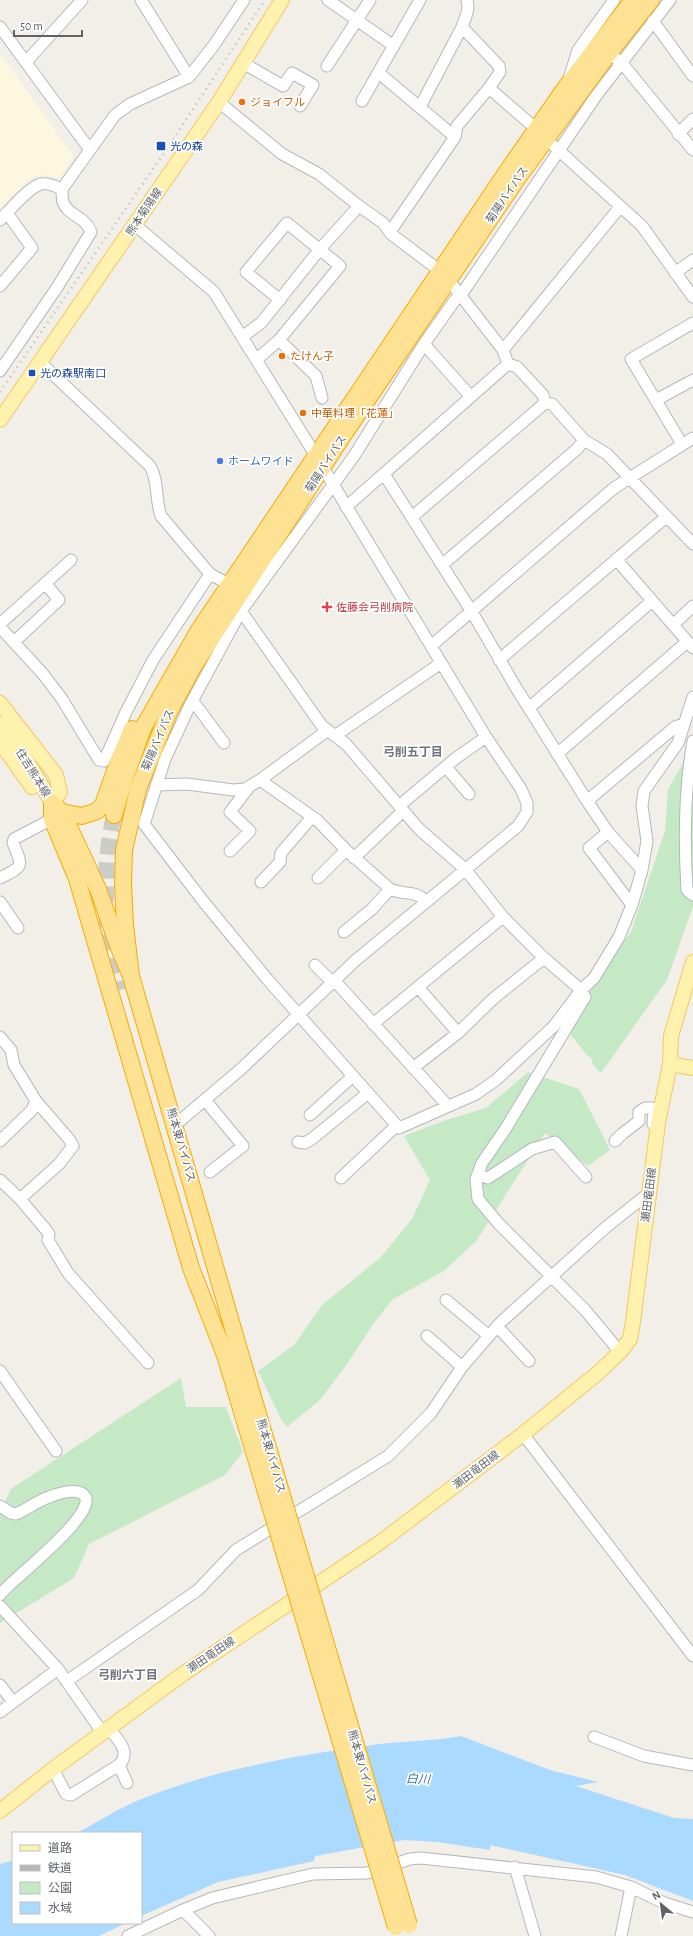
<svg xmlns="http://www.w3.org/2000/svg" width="693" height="1936" viewBox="0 0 693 1936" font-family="'Alegreya Sans','Noto Sans JP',sans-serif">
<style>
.commercial{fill:#fef7e0}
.green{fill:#c5e8c5}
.water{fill:#aadaff}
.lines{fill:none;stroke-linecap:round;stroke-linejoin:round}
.highway-tunnel{stroke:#ccccc8;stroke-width:16;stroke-dasharray:16 8;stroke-linecap:butt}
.minor-casing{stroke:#b5b8bc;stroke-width:13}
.major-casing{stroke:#f2c960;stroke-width:16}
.highway-casing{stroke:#f9ab00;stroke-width:18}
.minor{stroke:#fff;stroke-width:11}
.major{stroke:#fff2af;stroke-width:14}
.highway{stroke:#fde293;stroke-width:16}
.rail{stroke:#b6b7b8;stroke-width:2.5;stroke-dasharray:1 5;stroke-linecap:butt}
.highway-bridge-casing{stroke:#f9ab00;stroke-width:18;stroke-linecap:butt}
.highway-bridge{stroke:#fde293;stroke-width:16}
.food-dot{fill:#e8710a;stroke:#fff;stroke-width:1.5}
.transit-dot{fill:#1a4fb4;stroke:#fff;stroke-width:1.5}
.shop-dot{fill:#3f7fe0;stroke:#fff;stroke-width:1.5}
.health-dot{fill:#e0444e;stroke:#fff;stroke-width:1.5}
.labels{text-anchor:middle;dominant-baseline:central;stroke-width:3.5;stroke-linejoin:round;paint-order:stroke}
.food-label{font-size:11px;fill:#c56008;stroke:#fff;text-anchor:start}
.transit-label{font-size:11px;fill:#164399;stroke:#fff;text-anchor:start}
.street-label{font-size:11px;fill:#5f6368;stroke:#fff}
.shop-label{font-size:11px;fill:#366cbe;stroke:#fff;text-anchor:start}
.health-label{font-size:11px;fill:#be3a42;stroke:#fff;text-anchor:start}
.neighbourhood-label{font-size:12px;font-weight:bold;fill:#70757a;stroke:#fff}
.water-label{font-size:12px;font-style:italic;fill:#4174aa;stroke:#fff}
</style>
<rect width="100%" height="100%" fill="#f1efe8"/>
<!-- commercial -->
<path class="commercial" d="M 0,53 L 73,156 L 72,160 L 61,176 L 57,178 L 46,175 L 36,176 L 28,180 L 0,208 Z"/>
<!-- green -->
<path class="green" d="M 693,746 L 693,906 L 667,980 L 601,1073 L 593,1065 L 592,1059 L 587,1055 L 562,1024 L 631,932 L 665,831 L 668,789 Z
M 528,1072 L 579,1089 L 610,1150 L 588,1166 L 545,1133 L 477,1240 L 444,1271 L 393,1299 L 374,1323 L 345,1367 L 320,1400 L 287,1427 L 281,1419 L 258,1371 L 294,1345 L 322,1305 L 380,1258 L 412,1219 L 430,1180 L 404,1136 L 446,1120 L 486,1108 Z
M 181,1378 L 186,1407 L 226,1407 L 243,1452 L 225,1475 L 89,1544 L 74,1578 L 0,1623 L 0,1513 L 11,1489 Z"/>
<!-- water -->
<path class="water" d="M 461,1736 L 550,1770 L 598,1782 L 576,1786 L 674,1818 L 693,1819 L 693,1901 L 625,1875 L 490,1845 L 490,1850 L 437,1842 L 404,1840 L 315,1856 L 314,1861 L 218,1882 L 141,1916 L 141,1833 L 77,1833 C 99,1821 121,1807 144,1798 C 219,1768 300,1755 380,1744 C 407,1741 434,1741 461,1736 Z
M 13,1860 L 13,1923 L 126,1923 L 99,1936 L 0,1936 L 0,1864 Z"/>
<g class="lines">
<!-- highway-tunnel -->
<path class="highway-tunnel" d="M 114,815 C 104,857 104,906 110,948 C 113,962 117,976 120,990"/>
<!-- minor casing -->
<g class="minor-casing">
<path id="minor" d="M 141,0 L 189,77
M 328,0 L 394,46
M 467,0 C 470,10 465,18 462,27 L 499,66 L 500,72 L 489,88
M 670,0 L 596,96 L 461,295 L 455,300 L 424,344 L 354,456 L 241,611 L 190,705 L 165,759 L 144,824 L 203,901 L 268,980 L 399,1128 L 476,1094 L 496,1080 L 554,1026 L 581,990 L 594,978 L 619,937 L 632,905 L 642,870 L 647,841 L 642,806 L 644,791 L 678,743 L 693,697
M 653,21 L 693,76
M 0,27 L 90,150
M 615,58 L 621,62 L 693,150
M 26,62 L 82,0
M 243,63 L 283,86 L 292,73 L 313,85 L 300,106
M 327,66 L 370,0
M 379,73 L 455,137
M 569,79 L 578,50 L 614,0
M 362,101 L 420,0
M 219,102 L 282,154 L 319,174 L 359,206 L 383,223 L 391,234 L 444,274 L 503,350 L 508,364 L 517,367 L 543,395 L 545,403
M 420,107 L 462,27
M 678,134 L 693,119
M 554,146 L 642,226 L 693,297
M 0,220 C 9,211 30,186 41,184 C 48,182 56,187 62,189
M 135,225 L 214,292 L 316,456 L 486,737 L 521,789 L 527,803 L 527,812 L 518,826 L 356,960 L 241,1069 L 175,1125
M 390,232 L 455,137 L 457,126 L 489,88 L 542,134
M 675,273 L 693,260
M 0,286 L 32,248 L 7,213
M 242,337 L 261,323 L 320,249 L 359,206
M 279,340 L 316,376 L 322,398
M 424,344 L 471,397
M 503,350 L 620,207
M 256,360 L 279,340 L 340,266 L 287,223 L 246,272 L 280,300
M 40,362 L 150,466 C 159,481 155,500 161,516 L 210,574 L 223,581
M 0,371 L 58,286 L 91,232 C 85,216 68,216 63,202 C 62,199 62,193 62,189 L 115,115 L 130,104 L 189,77 L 214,45 L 244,0
M 656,400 L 693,380
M 682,444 L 631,359 L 693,323
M 384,474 L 472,612 L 515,686 L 587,801 L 608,832 L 642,870
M 346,507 L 508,364
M 412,517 L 545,403 L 552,404 L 584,440 L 607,454 L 693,544
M 616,559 L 693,648
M 442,565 L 577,449 L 584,440
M 241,611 L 322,726 L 346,744 L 419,829 L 465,869 L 503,917 L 544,958 L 581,990 L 585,997 L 506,1128 L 482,1163 L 476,1179 L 478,1199 L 499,1224 L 585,1310 L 620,1352
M 0,624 L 71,560
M 673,625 L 693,606
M 0,627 L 43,674 L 62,699 L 99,760 L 104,761 L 126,712 L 153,660 L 210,574
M 14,642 L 59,600 L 45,583
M 431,646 L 614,488 L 693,438
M 499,660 L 666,517
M 193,701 L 224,743
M 529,708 L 652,601
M 336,735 L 441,663
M 693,741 C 684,790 684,840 687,890 L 693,895
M 557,754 L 687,642
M 446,767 L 469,794
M 260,780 L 317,820 L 346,850 L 390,889 C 405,896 413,889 426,901
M 156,785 L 187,784 L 233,790 L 245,789 L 260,780 L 328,730
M 587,801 L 675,727 L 684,724
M 399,806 L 456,758 L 486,737
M 608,832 L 589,848 L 632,905
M 230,851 L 250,831 L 230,812 L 249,787
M 354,858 L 403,811
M 0,878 C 24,866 23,867 13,843 L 14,839 L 52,819
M 318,878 L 346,850
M 261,882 L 280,862 L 281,853 L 312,817
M 0,902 L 18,928
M 344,932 L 372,909 L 390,889
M 315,965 L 332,982
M 334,980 L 448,1106
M 418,987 L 458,1033
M 373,1024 L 503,917
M 0,1037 L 11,1050 L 14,1065 L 36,1101 L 32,1110 L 0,1141
M 413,1068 L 458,1033 L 494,998 L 544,958
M 205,1100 L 243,1146 L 210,1172
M 310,1115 L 353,1076
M 615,1141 L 622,1134 L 639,1121 L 639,1112 L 645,1108 L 652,1108 L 654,1112 L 653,1124
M 298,1142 L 305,1143 L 313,1138 L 368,1093
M 478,1175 L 488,1178 L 532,1149 L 555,1142 L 586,1177
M 341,1178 L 396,1126
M 0,1180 L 20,1199 L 47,1231 L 49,1234 L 48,1240 L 68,1273 L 148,1363
M 20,1199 L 59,1164 L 73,1146 L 69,1139 L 36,1101
M 446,1300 L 489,1336
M 497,1326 L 529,1361
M 427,1336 L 462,1367
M 0,1371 L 56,1451
M 523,1434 L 693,1656
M 0,1506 L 11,1513 L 16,1514 C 28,1509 37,1501 49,1497 C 57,1494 73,1489 81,1493 C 110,1506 7,1583 0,1595
M 0,1606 L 58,1669 L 102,1732
M 67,1681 L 198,1590 L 236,1550 L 388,1456 L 431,1413 L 462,1367 L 501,1322 L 605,1228 L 649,1193
M 0,1685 L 13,1702
M 0,1712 L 58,1669
M 594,1737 L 644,1756 L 693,1765
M 119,1765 L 127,1783
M 53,1769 L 66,1794 L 71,1795 L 119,1765 C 132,1752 117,1739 109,1728
M 515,1867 L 535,1936
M 128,1936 L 183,1910
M 209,1936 L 183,1910 L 212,1898 L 313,1874 L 367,1873 L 410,1859 L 421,1858 L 596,1877 L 631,1887 L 664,1903 L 693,1912
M 621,1936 L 631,1887"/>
</g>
<!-- major casing -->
<g class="major-casing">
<path id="major" d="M 0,420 L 219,102 L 282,0
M 0,703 L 56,775 L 60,792 L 52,803
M 0,724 L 27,761 L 52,803
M 0,742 L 32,787
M 670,1064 L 693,1068
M 0,1811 L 53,1769 L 183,1674 L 382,1541 L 523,1434 L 598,1373 L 620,1352 L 630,1339 L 633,1322 L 658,1123 L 670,1064 L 671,1036 L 693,962"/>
</g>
<!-- highway casing -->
<g class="highway-casing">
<path id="highway" d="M 52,803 L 62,812 L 98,889 L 119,948 L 131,976 L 240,1353
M 52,803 L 52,819 L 77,879 L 191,1268 L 225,1355
M 62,812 L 82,816 L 97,811 L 103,805 L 116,768 L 132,729
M 114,815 L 123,783 L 144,726 L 199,630 L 508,170 L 566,87 L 633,0
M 131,976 L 125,925 L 123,883 L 124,850 L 138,789 L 169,712 L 193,667 L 342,437 L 517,179 L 609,53 L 651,0"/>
</g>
<!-- minor -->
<use href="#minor" class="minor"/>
<!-- major -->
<use href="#major" class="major"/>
<!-- highway -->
<use href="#highway" class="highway"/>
<!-- rail -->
<path class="rail" d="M 0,392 L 166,150 L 265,0"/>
<!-- highway-bridge casing -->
<g class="highway-bridge-casing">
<path id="highway-bridge" d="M 240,1353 L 409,1925
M 225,1355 L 396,1927"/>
</g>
<!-- highway-bridge -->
<use href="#highway-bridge" class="highway-bridge"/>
</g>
<!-- markers -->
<g class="food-dot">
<circle cx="242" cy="102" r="4"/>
<circle cx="282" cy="356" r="4"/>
<circle cx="303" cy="413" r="4"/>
</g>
<g class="transit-dot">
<rect x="156" y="141" width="10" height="10" rx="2"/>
<rect x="28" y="369" width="8" height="8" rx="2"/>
</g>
<circle class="shop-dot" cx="220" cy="461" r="4"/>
<path class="health-dot" d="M325 601h4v4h4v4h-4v4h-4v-4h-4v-4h4z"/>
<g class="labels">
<!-- food labels -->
<g class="food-label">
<text x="250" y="102">ジョイフル</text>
<text x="290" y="356">たけん子</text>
<text x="311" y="413">中華料理「花蓮」</text>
</g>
<!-- transit labels -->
<g class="transit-label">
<text x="170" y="146">光の森</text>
<text x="40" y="373">光の森駅南口</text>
</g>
<!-- street labels -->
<g class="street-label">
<text transform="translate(507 195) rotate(-56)">菊陽バイパス</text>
<text transform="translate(144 212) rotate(-56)">熊本菊陽線</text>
<text transform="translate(326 464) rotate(-57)">菊陽バイパス</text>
<text transform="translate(158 740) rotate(-67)">菊陽バイパス</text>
<text transform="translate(33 773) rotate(58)">住吉熊本線</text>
<text transform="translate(181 1145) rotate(74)">熊本東バイパス</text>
<text transform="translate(649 1195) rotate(-83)">瀬田竜田線</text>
<text transform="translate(271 1456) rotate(74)">熊本東バイパス</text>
<text transform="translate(476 1470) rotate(-37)">瀬田竜田線</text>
<text transform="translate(211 1655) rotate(-34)">瀬田竜田線</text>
<text transform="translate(362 1767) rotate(74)">熊本東バイパス</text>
</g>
<!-- shop labels -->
<g class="shop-label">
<text x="228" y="461">ホームワイド</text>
</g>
<!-- health labels -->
<g class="health-label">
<text x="336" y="607">佐藤会弓削病院</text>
</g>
<!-- neighbourhood labels -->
<g class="neighbourhood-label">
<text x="413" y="752">弓削五丁目</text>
<text x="128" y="1675">弓削六丁目</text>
</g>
<!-- water labels -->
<g class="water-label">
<text transform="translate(418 1779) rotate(3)">白川</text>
</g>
</g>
<!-- legend -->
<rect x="12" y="1832" width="130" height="92" fill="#ffffff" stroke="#bfc1c3"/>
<rect x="20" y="1845" width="20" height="6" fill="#fff2af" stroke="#bfc1c3"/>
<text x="48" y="1852" font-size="12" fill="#5f6368">道路</text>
<rect x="20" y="1865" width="20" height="6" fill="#b6b7b8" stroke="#bfc1c3"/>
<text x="48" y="1872" font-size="12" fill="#5f6368">鉄道</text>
<rect x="20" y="1882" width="20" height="12" fill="#c5e8c5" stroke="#bfc1c3"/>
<text x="48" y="1892" font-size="12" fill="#5f6368">公園</text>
<rect x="20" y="1902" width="20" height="12" fill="#aadaff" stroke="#bfc1c3"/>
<text x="48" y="1912" font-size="12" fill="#5f6368">水域</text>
<!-- north arrow -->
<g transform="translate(661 1904) rotate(331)" stroke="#ffffff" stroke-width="3" paint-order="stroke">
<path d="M0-3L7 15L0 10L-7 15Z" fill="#5f6368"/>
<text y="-6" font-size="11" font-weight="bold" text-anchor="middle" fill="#5f6368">N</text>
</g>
<!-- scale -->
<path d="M14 30v6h68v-6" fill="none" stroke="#5f6368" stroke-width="2"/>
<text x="20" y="30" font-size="12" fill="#5f6368" stroke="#ffffff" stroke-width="3" paint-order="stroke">50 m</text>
</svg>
